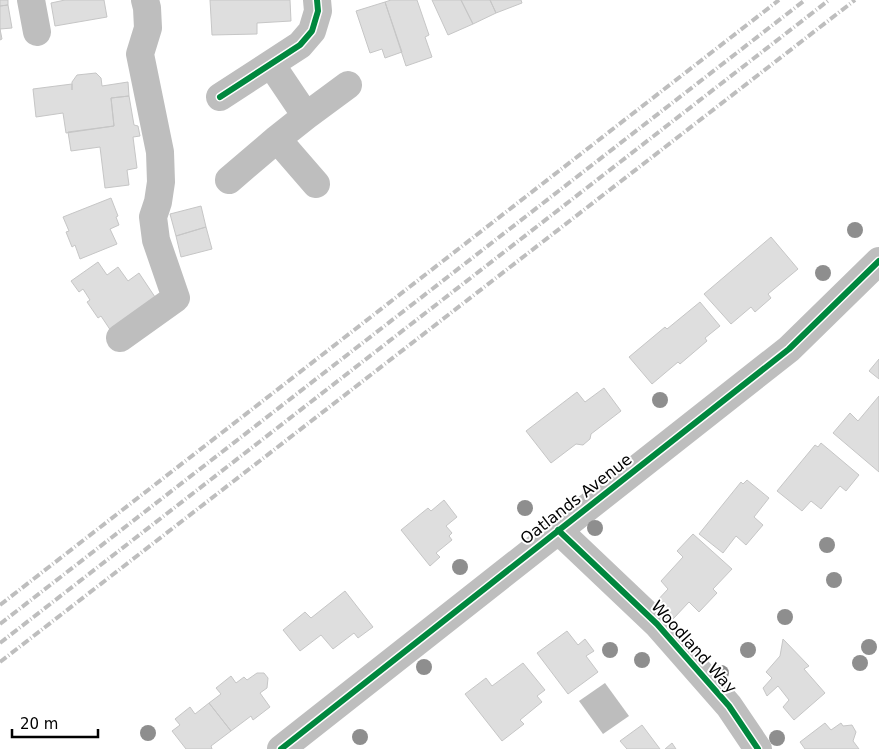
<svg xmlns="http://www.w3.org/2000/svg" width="879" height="749" viewBox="0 0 879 749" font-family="'DejaVu Sans',sans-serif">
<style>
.water{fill:#bdbdbd}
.building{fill:#dedede;stroke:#c6c6c6}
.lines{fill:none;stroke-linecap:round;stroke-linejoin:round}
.minor{stroke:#bebebe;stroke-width:28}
.rail{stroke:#bebebe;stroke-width:4;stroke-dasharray:8 2.5 1 2.5;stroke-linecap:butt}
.cycleway-casing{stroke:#fff;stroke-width:9}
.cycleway{stroke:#00873e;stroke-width:6}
.tree{fill:#8e8e8e}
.labels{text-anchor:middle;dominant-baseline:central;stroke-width:4;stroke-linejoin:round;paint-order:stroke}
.street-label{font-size:16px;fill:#000;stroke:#fff}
</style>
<rect width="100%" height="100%" fill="#fff"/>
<!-- water -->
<path class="water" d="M 605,683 L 629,716 L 603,734 L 579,701 Z"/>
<!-- building -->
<path class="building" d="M 0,0 L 8,0 L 8,5 L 0,6 Z
M 65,0 L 104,0 L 107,17 L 55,26 L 51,3 Z
M 210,0 L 290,0 L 291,21 L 257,23 L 257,34 L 212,35 Z
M 391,0 L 417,0 L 429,35 L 425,37 L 432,57 L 406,66 L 385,2 Z
M 432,0 L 461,0 L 473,24 L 448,35 Z
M 461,0 L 490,0 L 496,13 L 473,24 Z
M 490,0 L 521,0 L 522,3 L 496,13 Z
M 385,2 L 402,52 L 385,58 L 382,49 L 370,53 L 356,11 Z
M 8,5 L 12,28 L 0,29 L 2,39 L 0,40 L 0,6 Z
M 96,73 L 101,78 L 102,86 L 128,82 L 129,96 L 111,98 L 114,126 L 66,133 L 63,113 L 36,117 L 33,89 L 72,84 L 72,90 L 72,82 L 77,75 Z
M 129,96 L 134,125 L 138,126 L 140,136 L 133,137 L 137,168 L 127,170 L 129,185 L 105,188 L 100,147 L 71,151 L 68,132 L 114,126 L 111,98 Z
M 111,198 L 118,216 L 116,217 L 119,225 L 110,229 L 117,244 L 80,259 L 75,245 L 72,247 L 66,232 L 69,231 L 63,217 Z
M 201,206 L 206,227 L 176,236 L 170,214 Z
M 206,227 L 212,249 L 181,257 L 176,236 Z
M 771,237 L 798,269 L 768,294 L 771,298 L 755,312 L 751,307 L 731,324 L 704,294 Z
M 98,262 L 107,275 L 118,267 L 128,281 L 139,273 L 157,300 L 111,331 L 101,316 L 98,318 L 87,302 L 90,300 L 83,289 L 79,292 L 71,281 Z
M 700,302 L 720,326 L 705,338 L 707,341 L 680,364 L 678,362 L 652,384 L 629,357 L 665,327 L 667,329 Z
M 879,359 L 879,379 L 869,371 Z
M 604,388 L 621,411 L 591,434 L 590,439 L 583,445 L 576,444 L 551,463 L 526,431 L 577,392 L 585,402 Z
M 879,396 L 879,472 L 833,433 L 850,413 L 858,421 Z
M 821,443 L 859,475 L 846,491 L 840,486 L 821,509 L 811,501 L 802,511 L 777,491 L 815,445 L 818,447 Z
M 747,480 L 769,498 L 754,517 L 763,525 L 746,545 L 736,536 L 723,553 L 699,534 L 741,482 L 743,484 Z
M 444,500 L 457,517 L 446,526 L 452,533 L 449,536 L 452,540 L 436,553 L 440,557 L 430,566 L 401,530 L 428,508 L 431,511 Z
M 693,534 L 732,569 L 713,589 L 717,593 L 699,612 L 689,602 L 673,619 L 655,603 L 668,589 L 661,581 L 683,557 L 677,551 Z
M 345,591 L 373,627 L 358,638 L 354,633 L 333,649 L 321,635 L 300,651 L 283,630 L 305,612 L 311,618 Z
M 567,631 L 578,645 L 585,639 L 594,651 L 586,656 L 598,672 L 568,694 L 537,653 Z
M 783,639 L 809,666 L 804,669 L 825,693 L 794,720 L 783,707 L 789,700 L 778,686 L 767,696 L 763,688 L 772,678 L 766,672 L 780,656 Z
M 523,663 L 545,690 L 537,696 L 542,702 L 520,720 L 524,724 L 502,741 L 465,694 L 486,678 L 492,686 Z
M 257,673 L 264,673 L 268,678 L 267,688 L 260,693 L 270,707 L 253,720 L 251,716 L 231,731 L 209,703 L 221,694 L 216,688 L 231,676 L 236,683 L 244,677 L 247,680 Z
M 209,703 L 231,731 L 211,746 L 212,749 L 186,749 L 172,731 L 180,725 L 175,719 L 190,707 L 195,714 Z
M 825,723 L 831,730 L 841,723 L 843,726 L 852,725 L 856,732 L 853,741 L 859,749 L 805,749 L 800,742 Z
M 642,725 L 660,749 L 627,749 L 620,741 Z
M 672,743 L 676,749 L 665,749 Z"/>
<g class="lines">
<!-- minor -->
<path class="minor" d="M 31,0 L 37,32
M 271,64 L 306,116 L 277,139 L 316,184
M 220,97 L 300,45 L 312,31 L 318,11 L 317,0
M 306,116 L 348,85
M 229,180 L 277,139
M 120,338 L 176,298 L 156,240 L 153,217 L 158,202 L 161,182 L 160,152 L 140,54 L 148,28 L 147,8 L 145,0
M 558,530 L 657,624 L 729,706 L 758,749
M 281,749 L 789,349 L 879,261"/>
<!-- rail -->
<path class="rail" d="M 0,605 L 779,0
M 0,624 L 805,0
M 0,643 L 829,0
M 0,662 L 855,0"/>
<!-- cycleway casing -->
<g class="cycleway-casing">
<path id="cycleway" d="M 220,97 L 300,45 L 312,31 L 318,11 L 317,0
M 558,530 L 657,624 L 729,706 L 758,749
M 281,749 L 789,349 L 879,261"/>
</g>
<!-- cycleway -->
<use href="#cycleway" class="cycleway"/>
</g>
<!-- trees -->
<g class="tree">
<circle cx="855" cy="230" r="8"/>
<circle cx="823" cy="273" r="8"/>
<circle cx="660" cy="400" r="8"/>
<circle cx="525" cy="508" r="8"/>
<circle cx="595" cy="528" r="8"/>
<circle cx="827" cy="545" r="8"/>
<circle cx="460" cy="567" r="8"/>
<circle cx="834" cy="580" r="8"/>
<circle cx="785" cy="617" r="8"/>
<circle cx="869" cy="647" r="8"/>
<circle cx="610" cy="650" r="8"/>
<circle cx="748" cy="650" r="8"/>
<circle cx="642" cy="660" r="8"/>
<circle cx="860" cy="663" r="8"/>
<circle cx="424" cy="667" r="8"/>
<circle cx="721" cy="673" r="8"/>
<circle cx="148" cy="733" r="8"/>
<circle cx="360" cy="737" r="8"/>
<circle cx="777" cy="738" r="8"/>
</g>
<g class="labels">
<!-- street labels -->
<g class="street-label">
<text transform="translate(576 499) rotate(-38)">Oatlands Avenue</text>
<text transform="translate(694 647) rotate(48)">Woodland Way</text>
</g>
</g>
<!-- scale -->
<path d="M12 729v8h86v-8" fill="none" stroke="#000000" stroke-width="2.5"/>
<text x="20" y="729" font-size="15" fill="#000000" stroke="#ffffff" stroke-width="4" paint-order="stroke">20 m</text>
</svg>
